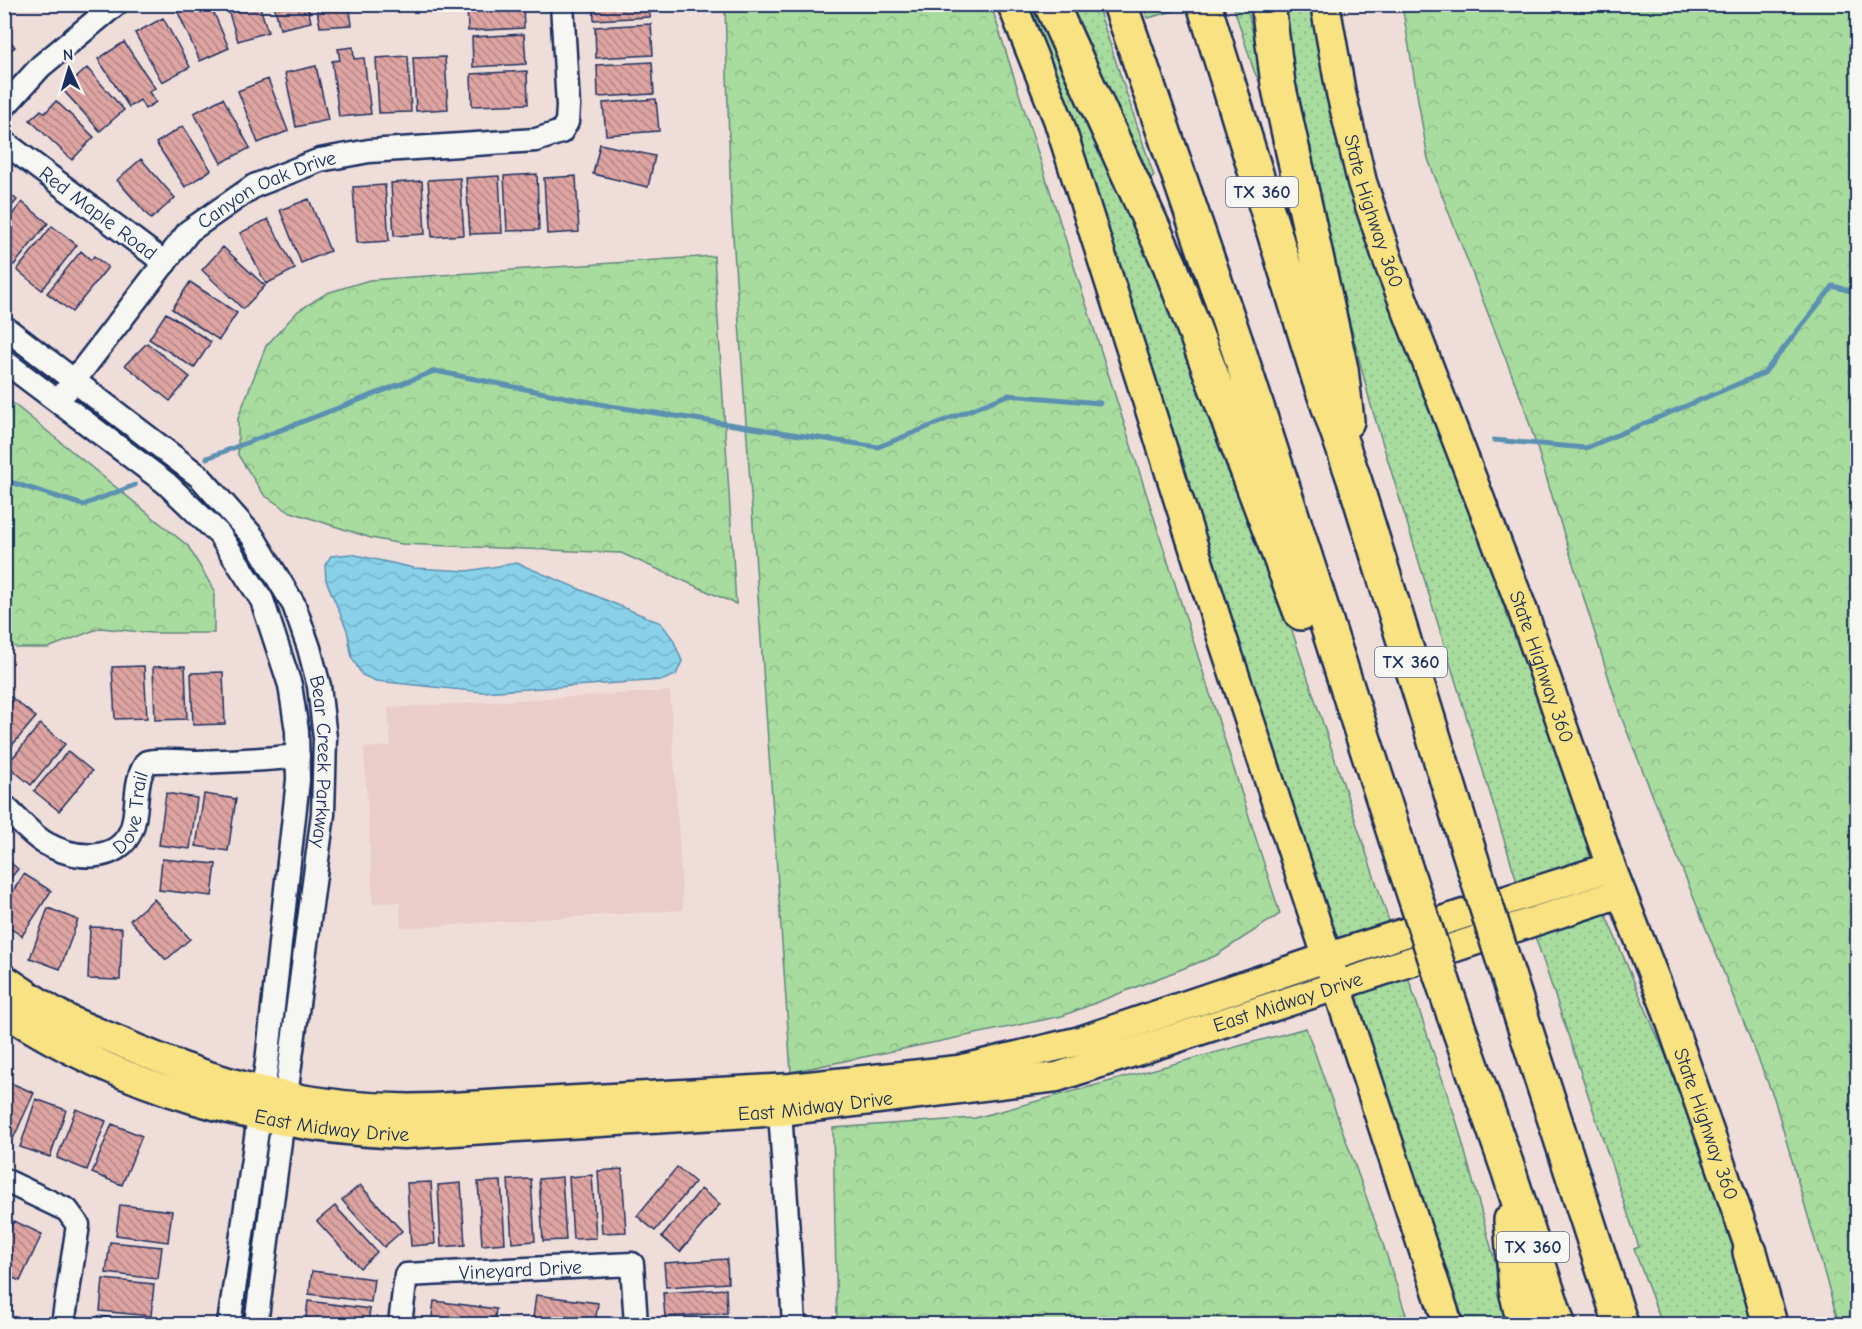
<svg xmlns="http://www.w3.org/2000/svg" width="1862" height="1329" viewBox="0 0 1862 1329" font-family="'Comic Neue',sans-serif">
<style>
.built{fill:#eaccc9}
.green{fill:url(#green-dots);stroke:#62867e;stroke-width:1.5}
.forest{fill:url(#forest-crowns);stroke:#62867e;stroke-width:1.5}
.water{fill:url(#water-waves);stroke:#5c90b1;stroke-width:1.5}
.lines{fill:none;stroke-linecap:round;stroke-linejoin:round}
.stream{stroke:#5c90b1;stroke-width:5}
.building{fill:url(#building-back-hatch);stroke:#1b2f5e;stroke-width:1.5}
.minor-casing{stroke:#1b2f5e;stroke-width:27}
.major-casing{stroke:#1b2f5e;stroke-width:33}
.highway-casing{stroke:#1b2f5e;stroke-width:38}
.minor{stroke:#f6f6f2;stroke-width:22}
.major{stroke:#f8e281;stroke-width:28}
.highway{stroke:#f8e281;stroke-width:33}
.highway-bridge-casing{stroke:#1b2f5e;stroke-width:38;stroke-linecap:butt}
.highway-bridge{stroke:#f8e281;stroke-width:33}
.labels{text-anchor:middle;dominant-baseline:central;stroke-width:5;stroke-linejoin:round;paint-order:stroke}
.shield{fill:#f6f6f2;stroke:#5d6b8a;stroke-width:1.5}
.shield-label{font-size:18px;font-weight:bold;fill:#1b2f5e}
.street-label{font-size:20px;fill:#1b2f5e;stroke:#f6f6f2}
</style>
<defs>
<pattern id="green-dots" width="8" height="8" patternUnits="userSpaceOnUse" patternTransform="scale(1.5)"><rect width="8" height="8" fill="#a8dc9e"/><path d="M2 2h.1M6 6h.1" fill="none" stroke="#90bd8a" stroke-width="1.8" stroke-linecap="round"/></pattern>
<pattern id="forest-crowns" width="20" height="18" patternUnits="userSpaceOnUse" patternTransform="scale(1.5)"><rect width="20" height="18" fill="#a8dc9e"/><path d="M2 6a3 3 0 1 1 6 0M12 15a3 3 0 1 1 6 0" fill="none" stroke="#90bd8a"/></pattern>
<pattern id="water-waves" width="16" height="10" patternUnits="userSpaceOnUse" patternTransform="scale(1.5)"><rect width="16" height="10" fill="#88d1e9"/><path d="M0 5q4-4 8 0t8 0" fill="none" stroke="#75b4ca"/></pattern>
<pattern id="building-back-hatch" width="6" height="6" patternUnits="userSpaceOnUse" patternTransform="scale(1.5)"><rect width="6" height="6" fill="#dea4a1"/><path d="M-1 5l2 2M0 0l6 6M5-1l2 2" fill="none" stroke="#b38686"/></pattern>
</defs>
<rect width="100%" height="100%" fill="#efddda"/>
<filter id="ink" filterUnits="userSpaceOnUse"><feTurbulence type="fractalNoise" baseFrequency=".0167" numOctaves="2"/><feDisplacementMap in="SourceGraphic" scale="12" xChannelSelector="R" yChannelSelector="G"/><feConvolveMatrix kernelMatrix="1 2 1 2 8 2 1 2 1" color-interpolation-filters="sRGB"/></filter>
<g filter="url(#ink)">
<!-- built -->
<path class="built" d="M 670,691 L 683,910 L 401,928 L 400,902 L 373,904 L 364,748 L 391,746 L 388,708 Z"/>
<!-- green -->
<path class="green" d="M 1025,5 L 1039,5 L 1129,196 L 1264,547 L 1391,927 L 1339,942 L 1332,932 L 1062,100 Z
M 1060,5 L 1097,5 L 1154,176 L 1141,181 Z
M 1143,5 L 1172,5 L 1174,11 L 1148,18 Z
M 1233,5 L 1260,5 L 1259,43 L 1252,8 L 1247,8 L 1265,85 L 1261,85 L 1254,71 Z
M 1277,5 L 1315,5 L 1363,221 L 1593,851 L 1592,861 L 1518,885 L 1370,402 L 1307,154 Z
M 1604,911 L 1681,1092 L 1732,1233 L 1759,1324 L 1662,1324 L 1634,1249 L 1639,1247 L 1534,933 Z
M 1407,974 L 1457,1123 L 1512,1324 L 1459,1324 L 1356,1004 L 1359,1001 L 1353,996 L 1355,992 Z"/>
<!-- forest -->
<path class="forest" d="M 725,5 L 991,5 L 1280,914 L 1215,956 L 1062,1016 L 791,1072 L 731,207 Z
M 1402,5 L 1857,5 L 1857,1324 L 1839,1324 L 1774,1098 L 1620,714 L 1524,406 L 1428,159 Z
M 714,256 L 736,604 L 621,553 L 402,544 L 371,538 L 288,511 L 264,495 L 238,455 L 238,418 L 266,346 L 298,311 L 327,293 L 369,280 Z
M 4,396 L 188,546 L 214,590 L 214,633 L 152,633 L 100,628 L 48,648 L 17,648 L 5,640 Z
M 1306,1028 L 1383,1244 L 1409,1324 L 837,1324 L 833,1128 L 975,1118 Z"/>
<!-- water -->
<path class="water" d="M 351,554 L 414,568 L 467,571 L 517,563 L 661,623 L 673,639 L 682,661 L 676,675 L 663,680 L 482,692 L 376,681 L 362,675 L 352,658 L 347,630 L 326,580 L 325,565 L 331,556 Z"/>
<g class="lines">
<!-- stream -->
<path class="stream" d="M 1494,440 L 1586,448 L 1764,373 L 1833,286 L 1858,293
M 207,458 L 435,371 L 610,406 L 878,447 L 1008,395 L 1100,403
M 4,480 L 83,505 L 135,485"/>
</g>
<!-- building -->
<path class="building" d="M 189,4 L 210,4 L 229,48 L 200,61 L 177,10 Z
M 226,4 L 259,4 L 268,32 L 238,41 Z
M 274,4 L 307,4 L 311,22 L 280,29 Z
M 316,4 L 349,4 L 352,25 L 320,27 Z
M 467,4 L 523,4 L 524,28 L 468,31 Z
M 593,4 L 650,4 L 650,17 L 594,20 Z
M 163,18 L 190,67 L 162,82 L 135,33 Z
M 651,24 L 653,55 L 596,58 L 595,27 Z
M 4,33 L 15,47 L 4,55 Z
M 524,34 L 526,64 L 473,67 L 472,37 Z
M 124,42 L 155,88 L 149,92 L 156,102 L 145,109 L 140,100 L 129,107 L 98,59 Z
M 353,47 L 354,59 L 364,58 L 371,114 L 339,117 L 332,61 L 340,60 L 338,49 Z
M 408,56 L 411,112 L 379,113 L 376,58 Z
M 445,57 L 448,109 L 416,111 L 413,58 Z
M 652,62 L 654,94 L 598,97 L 597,65 Z
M 316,66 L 328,120 L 296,127 L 285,73 Z
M 87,68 L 124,110 L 100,131 L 63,90 Z
M 527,71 L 528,104 L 472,106 L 471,74 Z
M 268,79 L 288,131 L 258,143 L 238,91 Z
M 223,98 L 250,148 L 221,163 L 194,113 Z
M 656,99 L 659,131 L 606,135 L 603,103 Z
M 56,101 L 94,137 L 72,160 L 30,120 L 41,110 L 45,113 Z
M 183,126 L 211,170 L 185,187 L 156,143 Z
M 600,144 L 655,156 L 648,187 L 593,174 Z
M 141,159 L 175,198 L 151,219 L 117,180 Z
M 537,174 L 539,230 L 507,231 L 504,176 Z
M 499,176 L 502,233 L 470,234 L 466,178 Z
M 576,176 L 579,232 L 547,234 L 544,178 Z
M 460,178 L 464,235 L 432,237 L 428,180 Z
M 422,181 L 425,234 L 394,236 L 391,183 Z
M 385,185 L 389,241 L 357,243 L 353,187 Z
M 4,189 L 17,200 L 4,215 Z
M 309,199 L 330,251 L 301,263 L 280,210 Z
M 22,202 L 48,223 L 14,265 L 4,257 L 4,225 Z
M 268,219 L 295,269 L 266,284 L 240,233 Z
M 52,226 L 77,245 L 42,290 L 17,270 Z
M 223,247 L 265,286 L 243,309 L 202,270 Z
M 81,251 L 91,260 L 94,256 L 108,267 L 72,312 L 47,293 Z
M 190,282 L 237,313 L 219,340 L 172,309 Z
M 166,313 L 211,342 L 194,368 L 149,339 Z
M 147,343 L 190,377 L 170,401 L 125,365 Z
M 144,666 L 147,718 L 115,719 L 112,667 Z
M 185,666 L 187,719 L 155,720 L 153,667 Z
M 223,672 L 225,724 L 193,725 L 191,673 Z
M 11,697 L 36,717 L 4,755 L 4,705 Z
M 40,724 L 65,744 L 31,785 L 7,765 Z
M 68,751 L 92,771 L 59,811 L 34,791 Z
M 166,793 L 197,798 L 190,849 L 159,845 Z
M 204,794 L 236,799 L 228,851 L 196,846 Z
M 4,857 L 18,869 L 4,886 Z
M 162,859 L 216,864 L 212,896 L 159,890 Z
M 24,874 L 51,891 L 22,936 L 4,924 L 4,905 Z
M 154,899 L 190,939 L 166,960 L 130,920 Z
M 48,908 L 78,920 L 60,969 L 30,958 Z
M 90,927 L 122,928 L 120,980 L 88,979 Z
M 4,1080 L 34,1093 L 13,1139 L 4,1135 Z
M 36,1099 L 66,1110 L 50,1157 L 20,1147 Z
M 76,1109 L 106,1121 L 87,1170 L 57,1158 Z
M 112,1124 L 142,1136 L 122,1185 L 92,1173 Z
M 677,1167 L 695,1182 L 655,1231 L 637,1216 Z
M 622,1169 L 626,1232 L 602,1233 L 598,1171 Z
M 592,1175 L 596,1238 L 573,1239 L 569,1177 Z
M 562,1177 L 566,1240 L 543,1241 L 539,1179 Z
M 531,1179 L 535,1241 L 512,1243 L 508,1180 Z
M 501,1181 L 505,1243 L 482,1245 L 478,1182 Z
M 431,1182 L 435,1244 L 411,1246 L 407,1183 Z
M 461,1183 L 465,1245 L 441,1247 L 438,1185 Z
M 360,1185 L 402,1231 L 384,1247 L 342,1200 Z
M 701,1189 L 720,1204 L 680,1252 L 662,1237 Z
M 120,1205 L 172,1211 L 168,1242 L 116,1235 Z
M 335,1206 L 377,1252 L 360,1268 L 317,1221 Z
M 14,1221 L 42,1234 L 20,1281 L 4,1274 L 4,1240 Z
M 110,1242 L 162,1247 L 158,1279 L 106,1273 Z
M 727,1259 L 728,1283 L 666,1287 L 664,1263 Z
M 312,1271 L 374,1279 L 371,1302 L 309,1294 Z
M 103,1279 L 154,1284 L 151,1316 L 100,1311 Z
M 726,1289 L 727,1313 L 665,1317 L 663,1293 Z
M 536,1295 L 598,1303 L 595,1324 L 533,1318 Z
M 308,1301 L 370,1309 L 368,1324 L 305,1324 Z
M 434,1301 L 496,1309 L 494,1324 L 431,1324 Z
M 98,1316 L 151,1323 L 151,1324 L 97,1324 Z"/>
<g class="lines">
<!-- minor casing -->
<g class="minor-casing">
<g id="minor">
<path d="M 4,107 L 41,66 L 116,4"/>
<path id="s1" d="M 4,142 L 165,263"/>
<path id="s2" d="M 4,327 L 200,477 L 253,537 L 294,605 L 309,648 L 319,686 L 325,738 L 323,814 L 256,1324"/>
<path d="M 4,361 L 166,483 L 219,534 L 262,600 L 290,685 L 297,731 L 298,780 L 267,1062 L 229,1324"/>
<path id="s3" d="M 66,391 L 189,231 L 254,186 L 320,160 L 369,151 L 536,140 L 561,132 L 567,122 L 568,106 L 562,4"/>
<path id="s4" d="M 4,806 C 17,818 31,835 45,843 C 73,859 119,865 132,828 C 139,806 133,781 147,762 C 165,759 180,762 198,762 C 232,761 264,760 298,756"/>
<path d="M 779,1095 L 794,1324"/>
<path d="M 4,1180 L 67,1210 L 78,1225 L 63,1324"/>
<path id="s5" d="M 400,1324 L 406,1275 L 632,1264 L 636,1324"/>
</g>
</g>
<!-- major casing -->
<g class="major-casing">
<g id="major">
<path d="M 1012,4 L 1058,119 L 1223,640 L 1448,1324"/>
<path id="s6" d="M 1325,4 L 1341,93 L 1362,182 L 1391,269 L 1523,611 L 1611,867 L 1665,1005 L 1758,1272"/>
<path d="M 4,979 C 22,991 40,1004 58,1014 C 78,1026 103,1034 125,1044 C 226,1088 322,1112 433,1108 L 790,1088 L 958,1070 L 1080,1041 L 1329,957 L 1611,867"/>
<path id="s7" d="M 4,1011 C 123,1089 263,1129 404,1134 L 781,1111 L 1057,1077 L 1621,893"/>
</g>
</g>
<!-- highway casing -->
<g class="highway-casing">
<path id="highway" d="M 1051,4 L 1170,265 L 1301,613
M 1120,4 L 1239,351 L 1404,864
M 1204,4 L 1319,379 L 1355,482 L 1466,842
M 1268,4 L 1278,84 L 1341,369 L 1347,421
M 1515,997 L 1621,1324
M 1454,1015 L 1508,1169 L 1558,1324
M 1511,1220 L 1516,1290 L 1524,1324
M 1750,1252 L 1770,1324"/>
</g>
<!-- minor -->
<use href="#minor" class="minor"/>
<!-- major -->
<use href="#major" class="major"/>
<!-- highway -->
<use href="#highway" class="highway"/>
<!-- highway-bridge casing -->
<g class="highway-bridge-casing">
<path id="highway-bridge" d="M 1466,842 L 1515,997
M 1404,864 L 1454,1015"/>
</g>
<!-- highway-bridge -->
<use href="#highway-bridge" class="highway-bridge"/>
</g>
</g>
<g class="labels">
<!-- shield labels -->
<g class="shield">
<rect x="1226" y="177" width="72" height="30" rx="4.5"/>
<rect x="1375" y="647" width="72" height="30" rx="4.5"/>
<rect x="1497" y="1232" width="72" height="30" rx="4.5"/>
</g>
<g class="shield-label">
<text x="1262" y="192">TX 360</text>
<text x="1411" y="662">TX 360</text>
<text x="1533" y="1247">TX 360</text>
</g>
<!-- street labels -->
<g class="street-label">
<text stroke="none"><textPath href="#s3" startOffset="291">Canyon Oak Drive</textPath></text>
<text stroke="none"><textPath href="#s6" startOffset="213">State Highway 360</textPath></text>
<text stroke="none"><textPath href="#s1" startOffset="118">Red Maple Road</textPath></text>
<text stroke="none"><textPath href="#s6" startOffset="699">State Highway 360</textPath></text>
<text stroke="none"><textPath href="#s2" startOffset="567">Bear Creek Parkway</textPath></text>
<text stroke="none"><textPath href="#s4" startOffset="171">Dove Trail</textPath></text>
<text stroke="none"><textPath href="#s7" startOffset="1322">East Midway Drive</textPath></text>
<text stroke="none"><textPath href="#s7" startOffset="836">East Midway Drive</textPath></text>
<text stroke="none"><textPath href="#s7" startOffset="351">East Midway Drive</textPath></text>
<text stroke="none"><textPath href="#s6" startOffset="1185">State Highway 360</textPath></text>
<text stroke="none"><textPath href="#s5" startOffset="164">Vineyard Drive</textPath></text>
</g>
</g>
<!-- margin -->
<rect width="1862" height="1329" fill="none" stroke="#f6f6f2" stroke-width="24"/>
<rect x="12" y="12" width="1838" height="1305" fill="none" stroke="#1b2f5e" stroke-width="2" filter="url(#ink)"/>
<!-- north arrow -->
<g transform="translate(69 69) rotate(356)" stroke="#f6f6f2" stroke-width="4.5" paint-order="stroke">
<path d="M0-4.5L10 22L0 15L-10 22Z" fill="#1b2f5e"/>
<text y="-9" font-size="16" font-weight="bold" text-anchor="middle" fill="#1b2f5e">N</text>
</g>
</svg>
